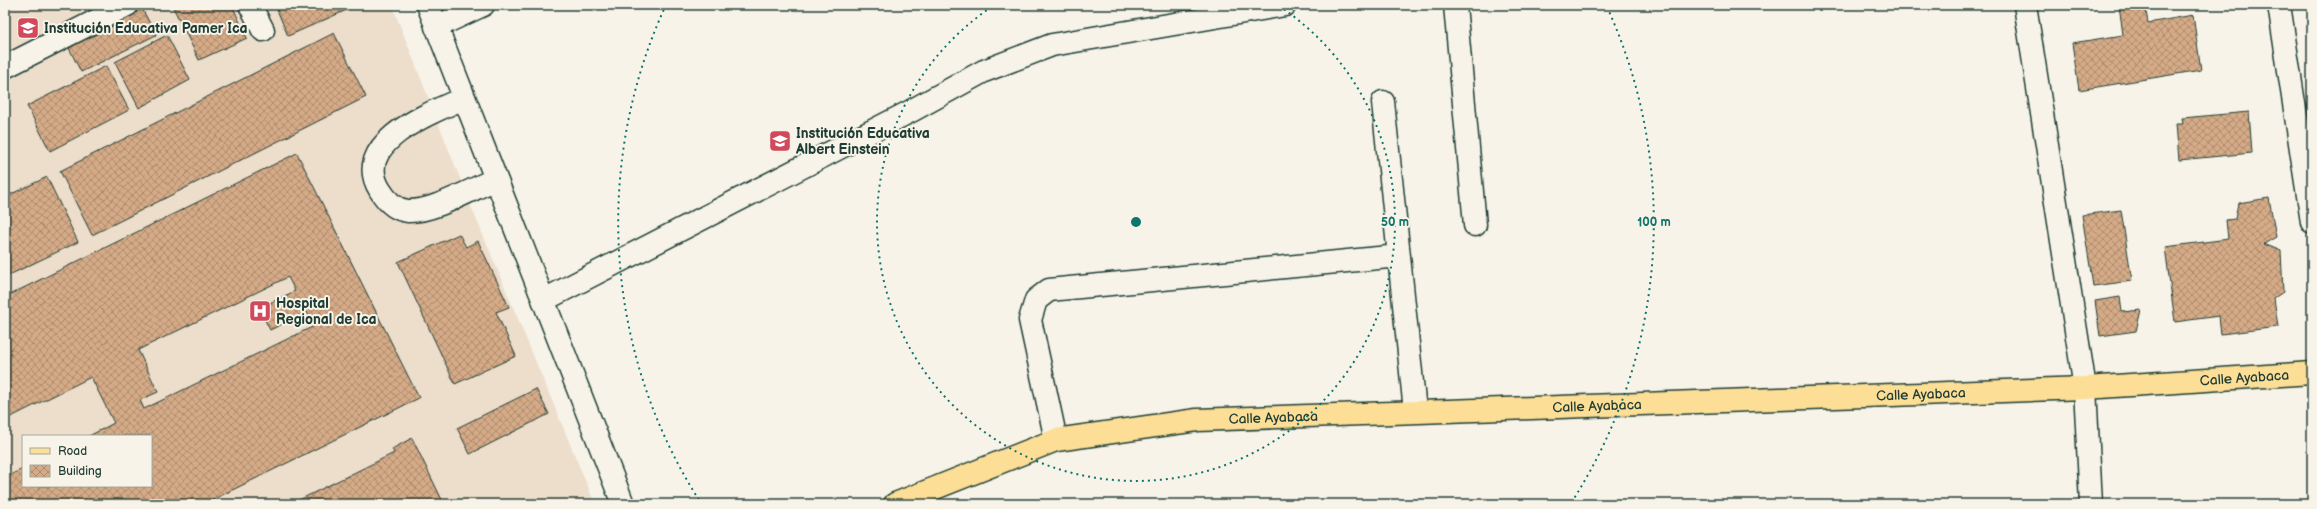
<svg xmlns="http://www.w3.org/2000/svg" width="2317" height="509" viewBox="0 0 2317 509" font-family="'Balsamiq Sans',sans-serif">
<style>
.built{fill:#edddcb;fill-rule:evenodd}
.building{fill:url(#building-cross-hatch);stroke:#1f3d34;fill-rule:evenodd}
.lines{fill:none;stroke-linecap:round;stroke-linejoin:round}
.minor-casing{stroke:#1f3d34;stroke-width:25}
.major-casing{stroke:#1f3d34;stroke-width:25}
.minor{stroke:#f7f3e8;stroke-width:22}
.major{stroke:#fcde96;stroke-width:22}
.ring{fill:none;stroke:#0f766e;stroke-width:2;stroke-dasharray:2 4}
.labels{text-anchor:middle;dominant-baseline:central;stroke-width:4;stroke-linejoin:round;paint-order:stroke}
.poi-label{font-size:14px;font-weight:bold;fill:#1f3d34;stroke:#f7f3e8;text-anchor:start}
.street-label{font-size:14px;fill:#1f3d34;stroke:#f7f3e8}
.centre{fill:#0f766e;stroke:#f7f3e8;stroke-width:2}
.ring-label{font-size:12px;text-anchor:middle;font-weight:bold;fill:#0f766e;stroke:#f7f3e8;stroke-width:4;stroke-linejoin:round;paint-order:stroke}
</style>
<defs>
<pattern id="building-cross-hatch" width="8" height="8" patternUnits="userSpaceOnUse"><rect width="8" height="8" fill="#d5aa87"/><path d="M0 0l8 8M0 8l8-8" fill="none" stroke="#ac8c6f"/></pattern>
</defs>
<rect width="100%" height="100%" fill="#f7f3e8"/>
<filter id="ink" filterUnits="userSpaceOnUse"><feTurbulence type="fractalNoise" baseFrequency=".025" numOctaves="2"/><feDisplacementMap in="SourceGraphic" scale="8" xChannelSelector="R" yChannelSelector="G"/><feConvolveMatrix kernelMatrix="1 2 1 2 8 2 1 2 1" color-interpolation-filters="sRGB"/></filter>
<g filter="url(#ink)">
<!-- built -->
<path class="built" d="M 5,5 L 392,5 L 470,204 L 595,504 L 5,504 ZM 23,436 L 151,436 L 151,486 L 23,486 Z"/>
<!-- building -->
<path class="building" d="M 140,5 L 156,35 L 81,72 L 66,42 Z
M 172,5 L 232,5 L 247,38 L 199,60 Z
M 275,5 L 358,5 L 288,36 Z
M 2119,5 L 2145,5 L 2148,23 L 2193,15 L 2201,70 L 2079,90 L 2072,43 L 2123,35 Z
M 334,33 L 366,97 L 92,235 L 60,171 Z
M 167,35 L 190,80 L 139,108 L 115,62 Z
M 106,66 L 129,110 L 50,151 L 27,106 Z
M 2249,112 L 2252,153 L 2179,160 L 2176,124 L 2183,124 L 2182,118 Z
M 297,153 L 419,398 L 204,504 L 5,504 L 5,477 L 23,469 L 23,486 L 151,486 L 151,436 L 89,436 L 114,423 L 91,377 L 5,420 L 5,297 ZM 288,277 L 295,291 L 259,308 L 270,330 L 307,312 L 314,326 L 144,409 L 140,400 L 158,392 L 138,350 Z
M 47,177 L 78,242 L 5,277 L 5,197 Z
M 2269,198 L 2276,237 L 2264,244 L 2281,251 L 2283,292 L 2274,298 L 2278,327 L 2221,334 L 2219,316 L 2175,322 L 2165,247 L 2228,239 L 2226,220 L 2235,219 L 2238,203 Z
M 2121,210 L 2132,281 L 2093,286 L 2082,215 Z
M 459,234 L 466,247 L 478,241 L 509,307 L 496,312 L 516,356 L 455,384 L 398,262 Z
M 2120,297 L 2122,312 L 2141,310 L 2136,331 L 2100,336 L 2095,301 Z
M 536,389 L 549,414 L 470,454 L 457,428 Z
M 412,438 L 444,504 L 291,504 L 394,453 L 392,449 Z"/>
<g class="lines">
<!-- minor casing -->
<g class="minor-casing">
<path id="minor" d="M 250,5 L 263,30
M 428,5 L 623,504
M 1455,5 L 1475,225
M 2025,5 L 2085,388 L 2091,504
M 2279,5 L 2312,222
M 436,27 L 483,5
M 5,67 L 127,5
M 464,98 C 433,112 350,142 380,190 C 386,200 395,210 408,211 C 433,212 472,189 496,179
M 1383,102 L 1415,411
M 544,300 L 911,111 L 984,71 L 1052,45 L 1285,5
M 1056,440 L 1030,320 L 1036,300 L 1049,290 L 1399,256"/>
</g>
<!-- major casing -->
<g class="major-casing">
<g id="major">
<path id="s1" d="M 895,504 L 1056,440 L 1197,420 L 2085,388 L 2312,373"/>
</g>
</g>
<!-- minor -->
<use href="#minor" class="minor"/>
<!-- major -->
<use href="#major" class="major"/>
</g>
</g>
<!-- distance rings -->
<g class="ring">
<path d="M1279 6A259 259 0 1 1 993 6"/>
<path d="M699 500A518 518 0 0 1 665 7M1607 7A518 518 0 0 1 1573 500"/>
</g>
<!-- icons -->
<defs>
<g id="school-square" transform="scale(1.15)"><rect x="-9" y="-9" width="18" height="18" rx="4" fill="#d1495b" stroke="#f7f3e8"/><path d="M0-5L7-2L0 1L-7-2ZM-4 1L0 2.5L4 1V4Q0 6-4 4Z" fill="#fff"/></g>
<g id="hospital-square" transform="scale(1.15)"><rect x="-9" y="-9" width="18" height="18" rx="4" fill="#d1495b" stroke="#f7f3e8"/><path d="M-5-5h3v3.5h4V-5h3V5h-3V1.5h-4V5h-3Z" fill="#fff"/></g>
</defs>
<g fill-rule="evenodd">
<use href="#school-square" x="28" y="28"/>
<use href="#school-square" x="780" y="141"/>
<use href="#hospital-square" x="260" y="311"/>
</g>
<g class="labels">
<!-- poi labels -->
<g class="poi-label">
<text x="44" y="28">Institución Educativa Pamer Ica</text>
<text x="796" y="133">Institución Educativa<tspan x="796" dy="16">Albert Einstein</tspan></text>
<text x="276" y="303">Hospital<tspan x="276" dy="16">Regional de Ica</tspan></text>
</g>
<!-- street labels -->
<g class="street-label">
<text stroke="none"><textPath href="#s1" startOffset="1364">Calle Ayabaca</textPath></text>
<text stroke="none"><textPath href="#s1" startOffset="1040">Calle Ayabaca</textPath></text>
<text stroke="none"><textPath href="#s1" startOffset="716">Calle Ayabaca</textPath></text>
<text stroke="none"><textPath href="#s1" startOffset="392">Calle Ayabaca</textPath></text>
</g>
</g>
<circle cx="1136" cy="222" r="6" class="centre"/>
<g class="ring-label">
<text x="1395" y="226">50 m</text>
<text x="1654" y="226">100 m</text>
</g>
<!-- margin -->
<rect width="2317" height="509" fill="none" stroke="#f7f3e8" stroke-width="20"/>
<rect x="10" y="10" width="2297" height="489" fill="none" stroke="#1f3d34" stroke-width="1.5" filter="url(#ink)"/>
<!-- legend -->
<rect x="22" y="435" width="130" height="52" fill="#f7f3e8" stroke="#a1aaa0"/>
<rect x="30" y="448" width="20" height="6" fill="#fcde96" stroke="#a1aaa0"/>
<text x="58" y="455" font-size="12" fill="#1f3d34">Road</text>
<rect x="30" y="465" width="20" height="12" fill="url(#building-cross-hatch)" stroke="#a1aaa0"/>
<text x="58" y="475" font-size="12" fill="#1f3d34">Building</text>
</svg>
